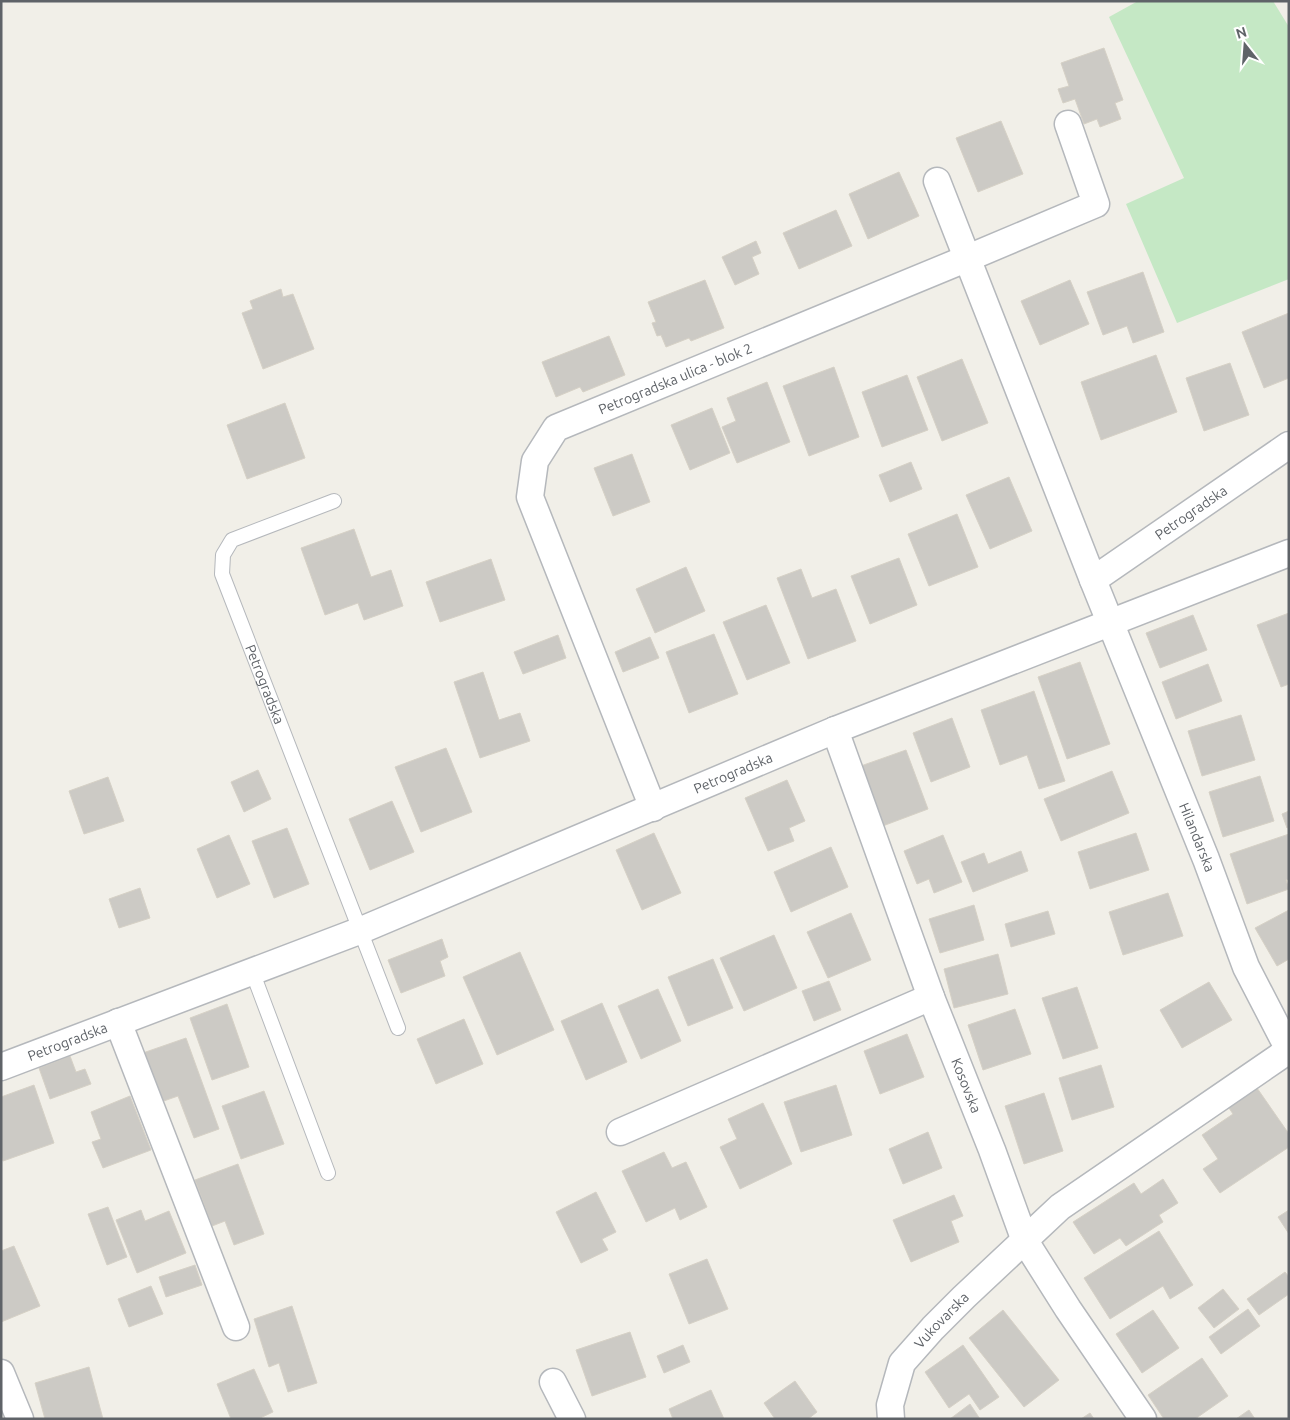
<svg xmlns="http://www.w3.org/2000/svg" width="1290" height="1420" viewBox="0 0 1290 1420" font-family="Ubuntu,sans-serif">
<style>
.green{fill:#c5e8c5}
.building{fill:#cccac5;stroke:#d6d1c6}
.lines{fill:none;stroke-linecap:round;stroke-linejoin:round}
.lane-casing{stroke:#b5b8bc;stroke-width:16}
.street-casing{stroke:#b5b8bc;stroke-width:29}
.lane{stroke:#fff;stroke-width:14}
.street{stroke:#fff;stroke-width:26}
.labels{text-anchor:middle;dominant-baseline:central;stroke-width:4;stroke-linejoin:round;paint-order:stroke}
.street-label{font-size:14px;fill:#5f6368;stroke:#fff}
</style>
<rect width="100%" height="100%" fill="#f1efe8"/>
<!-- green -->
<path class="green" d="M 1138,1 L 1273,1 L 1289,27 L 1289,279 L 1177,323 L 1126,204 L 1184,178 L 1109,17 Z"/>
<!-- building -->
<path class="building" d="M 1104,48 L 1123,100 L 1115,103 L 1121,119 L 1100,127 L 1097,119 L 1084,124 L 1075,99 L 1063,103 L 1058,89 L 1069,86 L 1061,63 Z
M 1001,121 L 1023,174 L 978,192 L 956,138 Z
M 899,172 L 919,216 L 868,239 L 849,194 Z
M 836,210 L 852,246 L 799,269 L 783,233 Z
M 756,241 L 761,253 L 752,257 L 759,274 L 735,285 L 722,257 Z
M 1143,272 L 1164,332 L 1133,343 L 1127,326 L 1103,335 L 1087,292 Z
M 705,280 L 724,328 L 691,341 L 689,338 L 666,347 L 661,335 L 657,336 L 652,323 L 656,322 L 648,302 Z
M 1070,280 L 1089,324 L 1040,345 L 1021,301 Z
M 281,289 L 283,297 L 293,294 L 314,349 L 263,369 L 242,313 L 253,309 L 250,301 Z
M 1289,313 L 1289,378 L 1264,388 L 1242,332 Z
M 609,336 L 625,375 L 583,392 L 580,387 L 556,397 L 542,362 Z
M 1156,355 L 1177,412 L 1101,440 L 1081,382 Z
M 962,359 L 988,423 L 942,441 L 917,377 Z
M 1230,363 L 1249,415 L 1204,431 L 1186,378 Z
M 834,367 L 859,437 L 809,456 L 783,386 Z
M 907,375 L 928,430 L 882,447 L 862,392 Z
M 767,382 L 790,442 L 737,463 L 722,427 L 736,421 L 727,398 Z
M 285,403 L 305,458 L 247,479 L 227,425 Z
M 712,408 L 730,453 L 690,470 L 671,425 Z
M 632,454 L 650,502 L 613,516 L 594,468 Z
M 911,462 L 922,489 L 890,502 L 879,475 Z
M 1009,477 L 1032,531 L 990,549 L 966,495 Z
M 957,514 L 978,567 L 929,586 L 908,534 Z
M 354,529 L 371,577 L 391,570 L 403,606 L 364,620 L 358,603 L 325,615 L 301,548 Z
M 899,558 L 917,605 L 870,624 L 851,576 Z
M 491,559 L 505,600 L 440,622 L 426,582 Z
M 686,567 L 705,611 L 655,633 L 636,589 Z
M 801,569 L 812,598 L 836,589 L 856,641 L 808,659 L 777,578 Z
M 766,605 L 790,663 L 747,680 L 723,622 Z
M 1289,613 L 1289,684 L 1281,687 L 1257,625 Z
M 1193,615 L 1207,650 L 1160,668 L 1146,633 Z
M 714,634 L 738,694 L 689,713 L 666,652 Z
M 558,635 L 566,658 L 523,674 L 514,652 Z
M 650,637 L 659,658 L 623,672 L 615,652 Z
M 1080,662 L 1110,744 L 1067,759 L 1038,677 Z
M 1208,664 L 1222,701 L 1176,719 L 1162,682 Z
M 483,672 L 499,720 L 520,713 L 530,741 L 480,758 L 454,682 Z
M 1034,691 L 1065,781 L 1039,789 L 1027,755 L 1000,765 L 981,710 Z
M 1241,715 L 1255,760 L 1202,776 L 1188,731 Z
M 952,718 L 970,767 L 931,782 L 913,733 Z
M 446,748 L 472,812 L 421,832 L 395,767 Z
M 906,750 L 928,809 L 880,827 L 858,767 Z
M 258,770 L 271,799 L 244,812 L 231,782 Z
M 1112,771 L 1129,813 L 1061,841 L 1044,799 Z
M 1260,776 L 1274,821 L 1223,837 L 1209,792 Z
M 108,777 L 124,821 L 84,834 L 69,791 Z
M 787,780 L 805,821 L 789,828 L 794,841 L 768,851 L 745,798 Z
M 392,801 L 414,852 L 370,870 L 349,819 Z
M 1289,811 L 1289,827 L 1287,828 L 1282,814 Z
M 287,828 L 309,884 L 274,898 L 252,841 Z
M 654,833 L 681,893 L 642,910 L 616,850 Z
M 1136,833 L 1149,870 L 1090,889 L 1078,852 Z
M 1289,834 L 1289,879 L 1286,880 L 1289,889 L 1247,904 L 1230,854 Z
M 229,835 L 250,884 L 217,898 L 197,849 Z
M 943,835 L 962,882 L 934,893 L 929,879 L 917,884 L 904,851 Z
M 831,847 L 848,887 L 791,912 L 774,872 Z
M 1021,851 L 1028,871 L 973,892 L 961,862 L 984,853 L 988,864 Z
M 140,888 L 150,918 L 119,928 L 109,899 Z
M 1168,893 L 1183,936 L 1123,955 L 1109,912 Z
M 974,905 L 984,940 L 940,953 L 929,919 Z
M 1289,910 L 1289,959 L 1277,966 L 1255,928 Z
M 1048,911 L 1055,934 L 1011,947 L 1005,924 Z
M 851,913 L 871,960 L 828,978 L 807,932 Z
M 774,935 L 797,988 L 744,1011 L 720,958 Z
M 442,939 L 448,957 L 440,961 L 445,976 L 401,993 L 388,960 Z
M 520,952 L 554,1030 L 497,1055 L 463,977 Z
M 998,954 L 1008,994 L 954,1008 L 944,969 Z
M 713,959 L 733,1008 L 688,1026 L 668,977 Z
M 829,981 L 841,1010 L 814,1021 L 802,991 Z
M 1209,982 L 1232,1020 L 1182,1048 L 1160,1010 Z
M 1077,987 L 1098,1048 L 1063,1059 L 1042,998 Z
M 658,989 L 681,1041 L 641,1059 L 618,1006 Z
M 602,1003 L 627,1062 L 586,1080 L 561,1021 Z
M 227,1004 L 249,1067 L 212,1080 L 190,1018 Z
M 1015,1009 L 1031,1054 L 983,1070 L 968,1025 Z
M 464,1019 L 483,1064 L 436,1084 L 417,1039 Z
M 907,1034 L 924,1077 L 880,1094 L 864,1051 Z
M 186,1038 L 219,1129 L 194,1138 L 178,1096 L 158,1103 L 140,1054 Z
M 70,1056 L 76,1072 L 85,1069 L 91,1084 L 50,1099 L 39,1068 Z
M 1101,1065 L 1114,1107 L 1072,1120 L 1059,1078 Z
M 34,1085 L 54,1143 L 3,1161 L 1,1155 L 1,1097 Z
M 836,1085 L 852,1135 L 801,1152 L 784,1102 Z
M 1257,1088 L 1289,1134 L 1289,1147 L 1220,1193 L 1203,1169 L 1218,1159 L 1202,1135 L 1233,1114 L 1229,1108 Z
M 264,1091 L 284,1144 L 241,1159 L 222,1106 Z
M 1044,1093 L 1063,1151 L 1024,1164 L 1005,1106 Z
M 130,1096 L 151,1150 L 103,1168 L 92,1142 L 101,1139 L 91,1112 Z
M 763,1103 L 792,1164 L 740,1189 L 720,1147 L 737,1139 L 728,1119 Z
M 928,1132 L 942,1168 L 903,1184 L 889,1149 Z
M 664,1152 L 672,1168 L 686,1162 L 707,1207 L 680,1220 L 675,1208 L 646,1222 L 622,1171 Z
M 238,1164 L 264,1234 L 234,1245 L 225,1221 L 212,1226 L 195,1180 Z
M 1163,1179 L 1178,1203 L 1159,1215 L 1163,1222 L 1126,1246 L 1120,1238 L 1094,1254 L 1073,1222 L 1134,1183 L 1141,1194 Z
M 596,1192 L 616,1232 L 602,1239 L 608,1250 L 581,1263 L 556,1212 Z
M 954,1195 L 963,1216 L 951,1221 L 959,1242 L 911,1262 L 893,1220 Z
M 108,1207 L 127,1257 L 107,1265 L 88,1214 Z
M 141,1210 L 145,1221 L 169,1211 L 186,1253 L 137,1273 L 116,1220 Z
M 1289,1210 L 1289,1234 L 1278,1217 Z
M 1159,1231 L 1193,1285 L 1170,1299 L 1163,1286 L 1110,1319 L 1084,1278 Z
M 14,1246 L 40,1306 L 1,1322 L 1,1251 Z
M 707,1259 L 728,1309 L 689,1324 L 669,1274 Z
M 195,1265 L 202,1285 L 166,1297 L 159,1277 Z
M 1285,1272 L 1289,1277 L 1289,1294 L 1259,1315 L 1247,1299 Z
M 151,1286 L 163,1314 L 129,1327 L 118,1299 Z
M 1223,1289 L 1239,1309 L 1214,1328 L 1198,1308 Z
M 292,1306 L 317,1383 L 288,1392 L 279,1363 L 269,1367 L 254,1319 Z
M 1248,1309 L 1260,1326 L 1221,1354 L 1209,1337 Z
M 1003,1310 L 1059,1380 L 1024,1407 L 969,1338 Z
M 1153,1310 L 1179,1348 L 1142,1373 L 1116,1334 Z
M 630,1332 L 646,1377 L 592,1396 L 576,1350 Z
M 683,1345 L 690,1362 L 664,1373 L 657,1356 Z
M 963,1345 L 999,1397 L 980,1410 L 969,1394 L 949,1408 L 925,1372 Z
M 1202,1358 L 1228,1396 L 1195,1419 L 1164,1419 L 1148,1395 Z
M 89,1367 L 103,1419 L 45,1419 L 35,1383 Z
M 254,1369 L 273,1412 L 258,1419 L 231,1419 L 217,1384 Z
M 795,1381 L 817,1412 L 808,1419 L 775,1419 L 764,1403 Z
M 711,1390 L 724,1419 L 673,1419 L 669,1409 Z
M 970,1404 L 980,1419 L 950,1419 Z
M 1249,1410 L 1255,1419 L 1236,1419 Z
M 1090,1413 L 1094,1419 L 1081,1419 Z"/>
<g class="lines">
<!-- lane casing -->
<g class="lane-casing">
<g id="lane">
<path id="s1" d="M 334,501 L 232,540 L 223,555 L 222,574 L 398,1028"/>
<path d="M 252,971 L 328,1173"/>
</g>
</g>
<!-- street casing -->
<g class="street-casing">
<g id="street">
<path id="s2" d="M 937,181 L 1093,580 L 1206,859 L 1246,967 L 1289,1050"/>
<path id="s3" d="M 1093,580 L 1289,445"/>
<path id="s4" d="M 835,730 L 931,997 L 992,1150 L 1025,1241 L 1068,1309 L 1143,1419"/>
<path id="s5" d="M 653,808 L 530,497 L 535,461 L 556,428 L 968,258 L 1096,204 L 1068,124"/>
<path d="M 118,1022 L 236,1327"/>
<path id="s6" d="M 1,1067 L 359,931 L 835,730 L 1289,553"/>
<path d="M 620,1132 L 931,997"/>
<path d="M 1,1373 L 20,1419"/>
<path d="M 553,1382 L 572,1419"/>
<path id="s7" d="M 891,1419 L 890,1405 L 902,1363 L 933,1328 L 964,1297 L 1060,1207 L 1289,1050"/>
</g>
</g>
<!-- lane -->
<use href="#lane" class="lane"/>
<!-- street -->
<use href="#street" class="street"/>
</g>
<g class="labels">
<!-- street labels -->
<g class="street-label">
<text stroke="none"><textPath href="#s5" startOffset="539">Petrogradska ulica - blok 2</textPath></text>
<text stroke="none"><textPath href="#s3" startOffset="119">Petrogradska</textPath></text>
<text stroke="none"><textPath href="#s1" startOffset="264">Petrogradska</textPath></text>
<text stroke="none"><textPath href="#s6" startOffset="789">Petrogradska</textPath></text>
<text stroke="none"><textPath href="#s2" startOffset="706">Hilandarska</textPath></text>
<text stroke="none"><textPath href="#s6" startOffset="71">Petrogradska</textPath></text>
<text stroke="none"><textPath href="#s4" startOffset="379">Kosovska</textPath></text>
<text stroke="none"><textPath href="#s7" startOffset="116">Vukovarska</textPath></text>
</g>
</g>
<!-- border -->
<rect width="1290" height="1420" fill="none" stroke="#5f6368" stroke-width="5"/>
<!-- north arrow -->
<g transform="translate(1245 45) rotate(343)" stroke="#ffffff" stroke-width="4" paint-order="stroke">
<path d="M0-4L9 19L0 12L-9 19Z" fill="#5f6368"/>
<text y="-8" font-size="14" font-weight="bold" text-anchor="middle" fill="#5f6368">N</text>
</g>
</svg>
